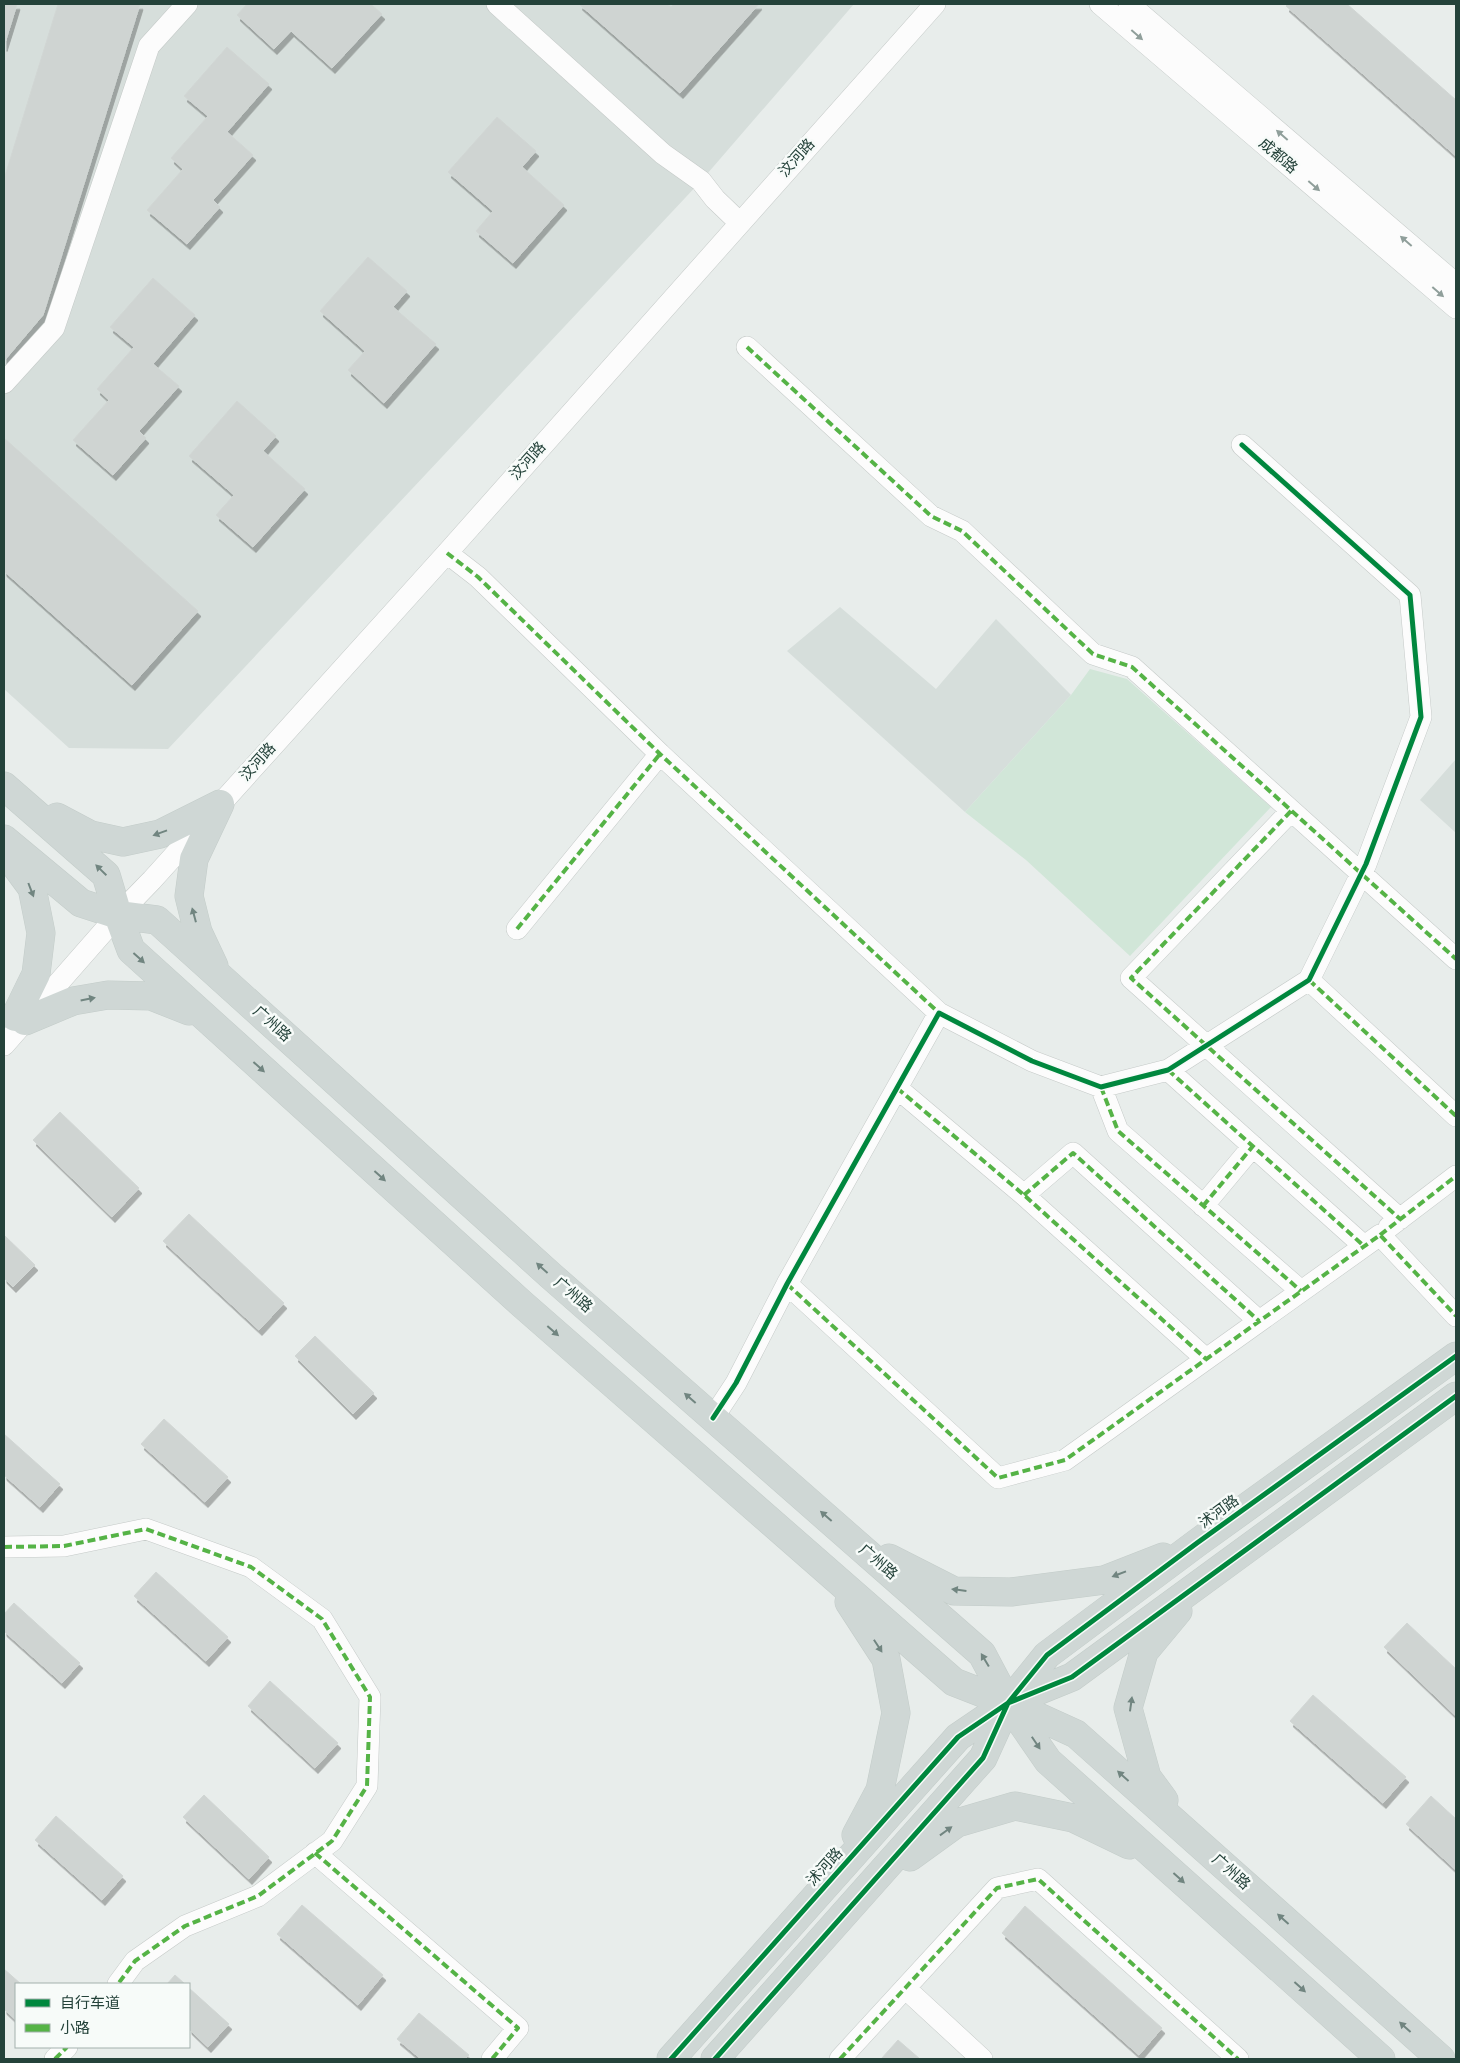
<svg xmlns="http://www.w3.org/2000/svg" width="1460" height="2063" viewBox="0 0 1460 2063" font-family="'Sofia Sans Condensed','Noto Sans SC',sans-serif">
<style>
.built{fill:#d6dedb}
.green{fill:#d1e6d8}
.building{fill:#cfd4d2;stroke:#d1d6d4;filter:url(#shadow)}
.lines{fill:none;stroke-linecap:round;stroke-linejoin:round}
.minor-casing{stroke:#c5cac8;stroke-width:22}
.major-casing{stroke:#c3ccc9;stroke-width:29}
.minor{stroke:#fcfcfc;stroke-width:21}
.major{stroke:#cfd7d5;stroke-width:28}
.quiet{stroke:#55b346;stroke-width:4;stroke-dasharray:8 4;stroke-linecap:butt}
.cycleway-casing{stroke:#f7fbf9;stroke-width:8}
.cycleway{stroke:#00873e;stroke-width:5}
.oneway{fill:#909f9b}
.oneway2{fill:#718580}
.labels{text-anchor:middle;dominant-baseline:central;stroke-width:5;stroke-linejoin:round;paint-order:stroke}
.street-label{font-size:15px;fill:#24423a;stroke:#f7fbf9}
</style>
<defs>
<filter id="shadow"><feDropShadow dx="3" dy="5.5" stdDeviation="0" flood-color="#0004"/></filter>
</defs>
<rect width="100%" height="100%" fill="#e8edeb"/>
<!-- built -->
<path class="built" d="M 4,4 L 854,4 L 701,181 L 168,749 L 69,748 L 4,689 Z
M 840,607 L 936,689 L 996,619 L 1071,695 L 965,812 L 787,651 Z
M 1456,759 L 1456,833 L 1420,800 Z"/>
<!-- green -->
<path class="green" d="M 1090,669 L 1127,679 L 1271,807 L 1130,956 L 1026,860 L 965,812 L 1071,695 Z"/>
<!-- building -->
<path class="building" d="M 4,4 L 17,4 L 4,46 Z
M 58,4 L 140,4 L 43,315 L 4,361 L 4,179 Z
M 247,4 L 371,4 L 382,14 L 332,68 L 291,31 L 274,49 L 237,15 Z
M 579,4 L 667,4 L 671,7 L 674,4 L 759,4 L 680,93 Z
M 1288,4 L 1347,4 L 1456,100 L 1456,156 L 1286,6 Z
M 227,47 L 269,84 L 227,132 L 253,155 L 213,200 L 220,207 L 187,244 L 147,210 L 183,169 L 171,158 L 208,116 L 184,96 Z
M 497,117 L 536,151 L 522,167 L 564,205 L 513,263 L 476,231 L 493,211 L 448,172 Z
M 368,257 L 407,291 L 393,307 L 436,344 L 384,403 L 348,370 L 365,351 L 320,311 Z
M 153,278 L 195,315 L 153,364 L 179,386 L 139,431 L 146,438 L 113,475 L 73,440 L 109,400 L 97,389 L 134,347 L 110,327 Z
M 237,401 L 276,436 L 263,451 L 305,489 L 253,547 L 216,515 L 234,495 L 189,456 Z
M 4,438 L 198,611 L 132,685 L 4,571 Z
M 60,1112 L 139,1188 L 112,1217 L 33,1140 Z
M 189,1214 L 284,1303 L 259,1330 L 163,1241 Z
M 4,1235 L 35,1265 L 13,1287 L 4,1278 Z
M 315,1336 L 374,1393 L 353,1414 L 295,1356 Z
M 164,1419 L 228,1477 L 205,1502 L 141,1444 Z
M 4,1434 L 60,1484 L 40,1507 L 4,1475 Z
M 156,1572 L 228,1637 L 206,1661 L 134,1596 Z
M 14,1603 L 80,1663 L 62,1683 L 4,1631 L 4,1614 Z
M 1407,1623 L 1456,1669 L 1456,1716 L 1384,1647 Z
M 270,1681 L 338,1743 L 315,1768 L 248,1706 Z
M 1313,1695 L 1406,1777 L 1383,1803 L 1290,1721 Z
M 204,1795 L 269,1857 L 249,1879 L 183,1817 Z
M 1431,1796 L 1456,1819 L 1456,1870 L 1406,1824 Z
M 56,1816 L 123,1876 L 102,1900 L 35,1840 Z
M 302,1905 L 383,1975 L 358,2005 L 277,1934 Z
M 1025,1906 L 1162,2028 L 1139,2055 L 1002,1933 Z
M 4,1969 L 21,1984 L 16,1984 L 16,2020 L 4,2009 Z
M 175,1975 L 185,1984 L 167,1984 Z
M 189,1988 L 229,2024 L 208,2047 L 189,2029 Z
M 419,2013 L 469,2055 L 465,2059 L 421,2059 L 397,2039 Z
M 898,2040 L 920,2059 L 881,2059 Z"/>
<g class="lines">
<!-- minor casing -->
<g class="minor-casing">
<path id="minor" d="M 497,4 L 663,154 L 701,181 L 715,199 L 740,223
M 1100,4 L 1456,308
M 1129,4 L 1456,284
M 747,347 L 931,516 L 962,531 L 1093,654 L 1132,667 L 1456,959
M 4,383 L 54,328 L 149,46 L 187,4
M 447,553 L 478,577 L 660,754 L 939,1013
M 1291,811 L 1131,978 L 1400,1219
M 517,929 L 660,754
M 1309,980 L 1456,1116
M 4,1045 L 118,915 L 152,880 L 447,553 L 935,4
M 1168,1070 L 1364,1246
M 1101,1087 L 1118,1131 L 1301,1291
M 897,1088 L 1024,1195 L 1206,1359
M 1024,1195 L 1073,1153 L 1259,1321
M 1203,1206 L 1253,1146
M 1389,1227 L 1456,1176
M 787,1284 L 998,1478 L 1065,1460 L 1380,1235 L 1456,1316
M 713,1418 L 736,1383 L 787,1284 L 939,1013 L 1032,1061 L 1101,1087 L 1168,1070 L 1309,980 L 1366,864 L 1421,717 L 1410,595 L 1242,445
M 4,1547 L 64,1546 L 146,1529 L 251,1567 L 322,1619 L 370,1697 L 367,1786 L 332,1841 L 258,1896 L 185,1926 L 135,1961 L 118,1984
M 315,1853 L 518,2028 L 492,2059
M 905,1988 L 982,2059
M 55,2059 L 67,2047
M 840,2059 L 997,1888 L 1038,1879 L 1238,2059"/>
</g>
<!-- major casing -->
<g class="major-casing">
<path id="major" d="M 4,786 L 106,875 L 118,915 L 131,950 L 522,1304 L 954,1682 L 1008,1703 L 1076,1734 L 1441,2059
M 57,817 L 91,835 L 123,842 L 160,834 L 220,804
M 4,839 L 81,903 L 118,915 L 157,920 L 550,1275 L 982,1654 L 1008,1703 L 1048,1761 L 1381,2059
M 9,857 L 32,888 L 41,933 L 36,974 L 15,1017
M 214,966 L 198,932 L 189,896 L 194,859 L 220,804
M 25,1021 L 73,1001 L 108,995 L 151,996 L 189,1011
M 889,1558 L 954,1591 L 1011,1592 L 1104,1580 L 1163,1557
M 849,1602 L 886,1659 L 896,1713 L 880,1790 L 856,1835
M 1164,1800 L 1147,1777 L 1128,1708 L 1144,1652 L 1178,1611
M 910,1857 L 957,1823 L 1015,1806 L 1073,1818 L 1129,1845
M 671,2059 L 958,1737 L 1008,1703 L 1072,1677 L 1456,1396
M 715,2059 L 983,1758 L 1008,1703 L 1047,1655 L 1197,1543 L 1456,1356"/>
</g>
<!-- minor -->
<use href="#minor" class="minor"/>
<!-- major -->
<use href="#major" class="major"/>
<!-- quiet -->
<path class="quiet" d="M 747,347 L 931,516 L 962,531 L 1093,654 L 1132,667 L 1456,959
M 447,553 L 478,577 L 660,754 L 939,1013
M 1291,811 L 1131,978 L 1400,1219
M 517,929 L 660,754
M 1309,980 L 1456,1116
M 1168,1070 L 1364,1246
M 1101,1087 L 1118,1131 L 1301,1291
M 897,1088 L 1024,1195 L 1206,1359
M 1024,1195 L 1073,1153 L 1259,1321
M 1203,1206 L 1253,1146
M 1380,1235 L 1456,1176
M 787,1284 L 998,1478 L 1065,1460 L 1380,1235 L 1456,1316
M 4,1547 L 64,1546 L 146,1529 L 251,1567 L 322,1619 L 370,1697 L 367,1786 L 332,1841 L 258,1896 L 185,1926 L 135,1961 L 118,1984
M 315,1853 L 518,2028 L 492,2059
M 55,2059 L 67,2047
M 840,2059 L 997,1888 L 1038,1879 L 1238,2059"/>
<!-- cycleway casing -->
<g class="cycleway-casing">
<path id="cycleway" d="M 713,1418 L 736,1383 L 787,1284 L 939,1013 L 1032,1061 L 1101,1087 L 1168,1070 L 1309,980 L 1366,864 L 1421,717 L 1410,595 L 1242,445
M 671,2059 L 958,1737 L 1008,1703 L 1072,1677 L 1456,1396
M 715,2059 L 983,1758 L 1008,1703 L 1047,1655 L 1197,1543 L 1456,1356"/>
</g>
<!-- cycleway -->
<use href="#cycleway" class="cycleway"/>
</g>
<!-- one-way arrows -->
<defs><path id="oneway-solid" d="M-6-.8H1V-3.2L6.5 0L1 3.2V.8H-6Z" transform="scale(1.25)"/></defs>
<g class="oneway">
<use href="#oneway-solid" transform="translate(1137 35) rotate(41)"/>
<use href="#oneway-solid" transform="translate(1282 135) rotate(-139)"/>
<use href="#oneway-solid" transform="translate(1314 186) rotate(41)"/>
<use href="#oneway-solid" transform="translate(1406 241) rotate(-139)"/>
<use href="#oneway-solid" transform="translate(1438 292) rotate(41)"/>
</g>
<g class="oneway2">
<use href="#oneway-solid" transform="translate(160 833) rotate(160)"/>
<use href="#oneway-solid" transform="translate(101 870) rotate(-136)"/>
<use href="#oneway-solid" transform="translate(31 890) rotate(69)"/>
<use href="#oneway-solid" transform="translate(194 915) rotate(-105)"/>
<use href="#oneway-solid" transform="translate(139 958) rotate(42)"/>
<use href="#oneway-solid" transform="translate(88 999) rotate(-11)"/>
<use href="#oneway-solid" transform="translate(259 1067) rotate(42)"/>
<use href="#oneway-solid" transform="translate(380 1176) rotate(42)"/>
<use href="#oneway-solid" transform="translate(542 1268) rotate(-138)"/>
<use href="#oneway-solid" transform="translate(553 1331) rotate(41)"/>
<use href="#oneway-solid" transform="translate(690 1398) rotate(-139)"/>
<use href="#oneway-solid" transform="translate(826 1516) rotate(-139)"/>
<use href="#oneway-solid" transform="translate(1119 1574) rotate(159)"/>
<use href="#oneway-solid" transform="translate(959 1590) rotate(-173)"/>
<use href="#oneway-solid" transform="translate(878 1646) rotate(57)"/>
<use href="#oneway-solid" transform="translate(985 1660) rotate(-121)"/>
<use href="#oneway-solid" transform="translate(1131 1704) rotate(-82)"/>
<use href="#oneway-solid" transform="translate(1036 1743) rotate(56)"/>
<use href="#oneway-solid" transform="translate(1123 1776) rotate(-138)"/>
<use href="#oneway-solid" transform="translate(946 1831) rotate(-36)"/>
<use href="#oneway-solid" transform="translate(1179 1878) rotate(42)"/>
<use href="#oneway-solid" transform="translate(1283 1919) rotate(-138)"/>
<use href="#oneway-solid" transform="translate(1300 1987) rotate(42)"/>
<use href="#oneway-solid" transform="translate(1405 2027) rotate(-138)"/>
</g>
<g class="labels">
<!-- street labels -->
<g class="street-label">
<text transform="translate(1278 156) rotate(41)">成都路</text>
<text transform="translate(797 158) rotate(-48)">汶河路</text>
<text transform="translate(528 461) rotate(-48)">汶河路</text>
<text transform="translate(258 762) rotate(-48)">汶河路</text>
<text transform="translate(272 1024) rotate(42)">广州路</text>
<text transform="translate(573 1295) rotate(41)">广州路</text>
<text transform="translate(1219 1512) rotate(-36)">沭河路</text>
<text transform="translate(878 1562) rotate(41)">广州路</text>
<text transform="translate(825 1867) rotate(-48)">沭河路</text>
<text transform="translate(1231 1872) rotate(42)">广州路</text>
</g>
</g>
<!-- border -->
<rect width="1460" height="2063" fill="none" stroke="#24423a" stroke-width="10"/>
<!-- legend -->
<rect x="15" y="1983" width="175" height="65" fill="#f7fbf9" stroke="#a3b1ad"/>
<rect x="25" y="1999" width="25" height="8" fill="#00873e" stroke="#a3b1ad"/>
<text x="60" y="2008" font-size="15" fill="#24423a">自行车道</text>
<rect x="25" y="2024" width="25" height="8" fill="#55b346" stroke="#a3b1ad"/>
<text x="60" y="2033" font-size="15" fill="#24423a">小路</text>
</svg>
